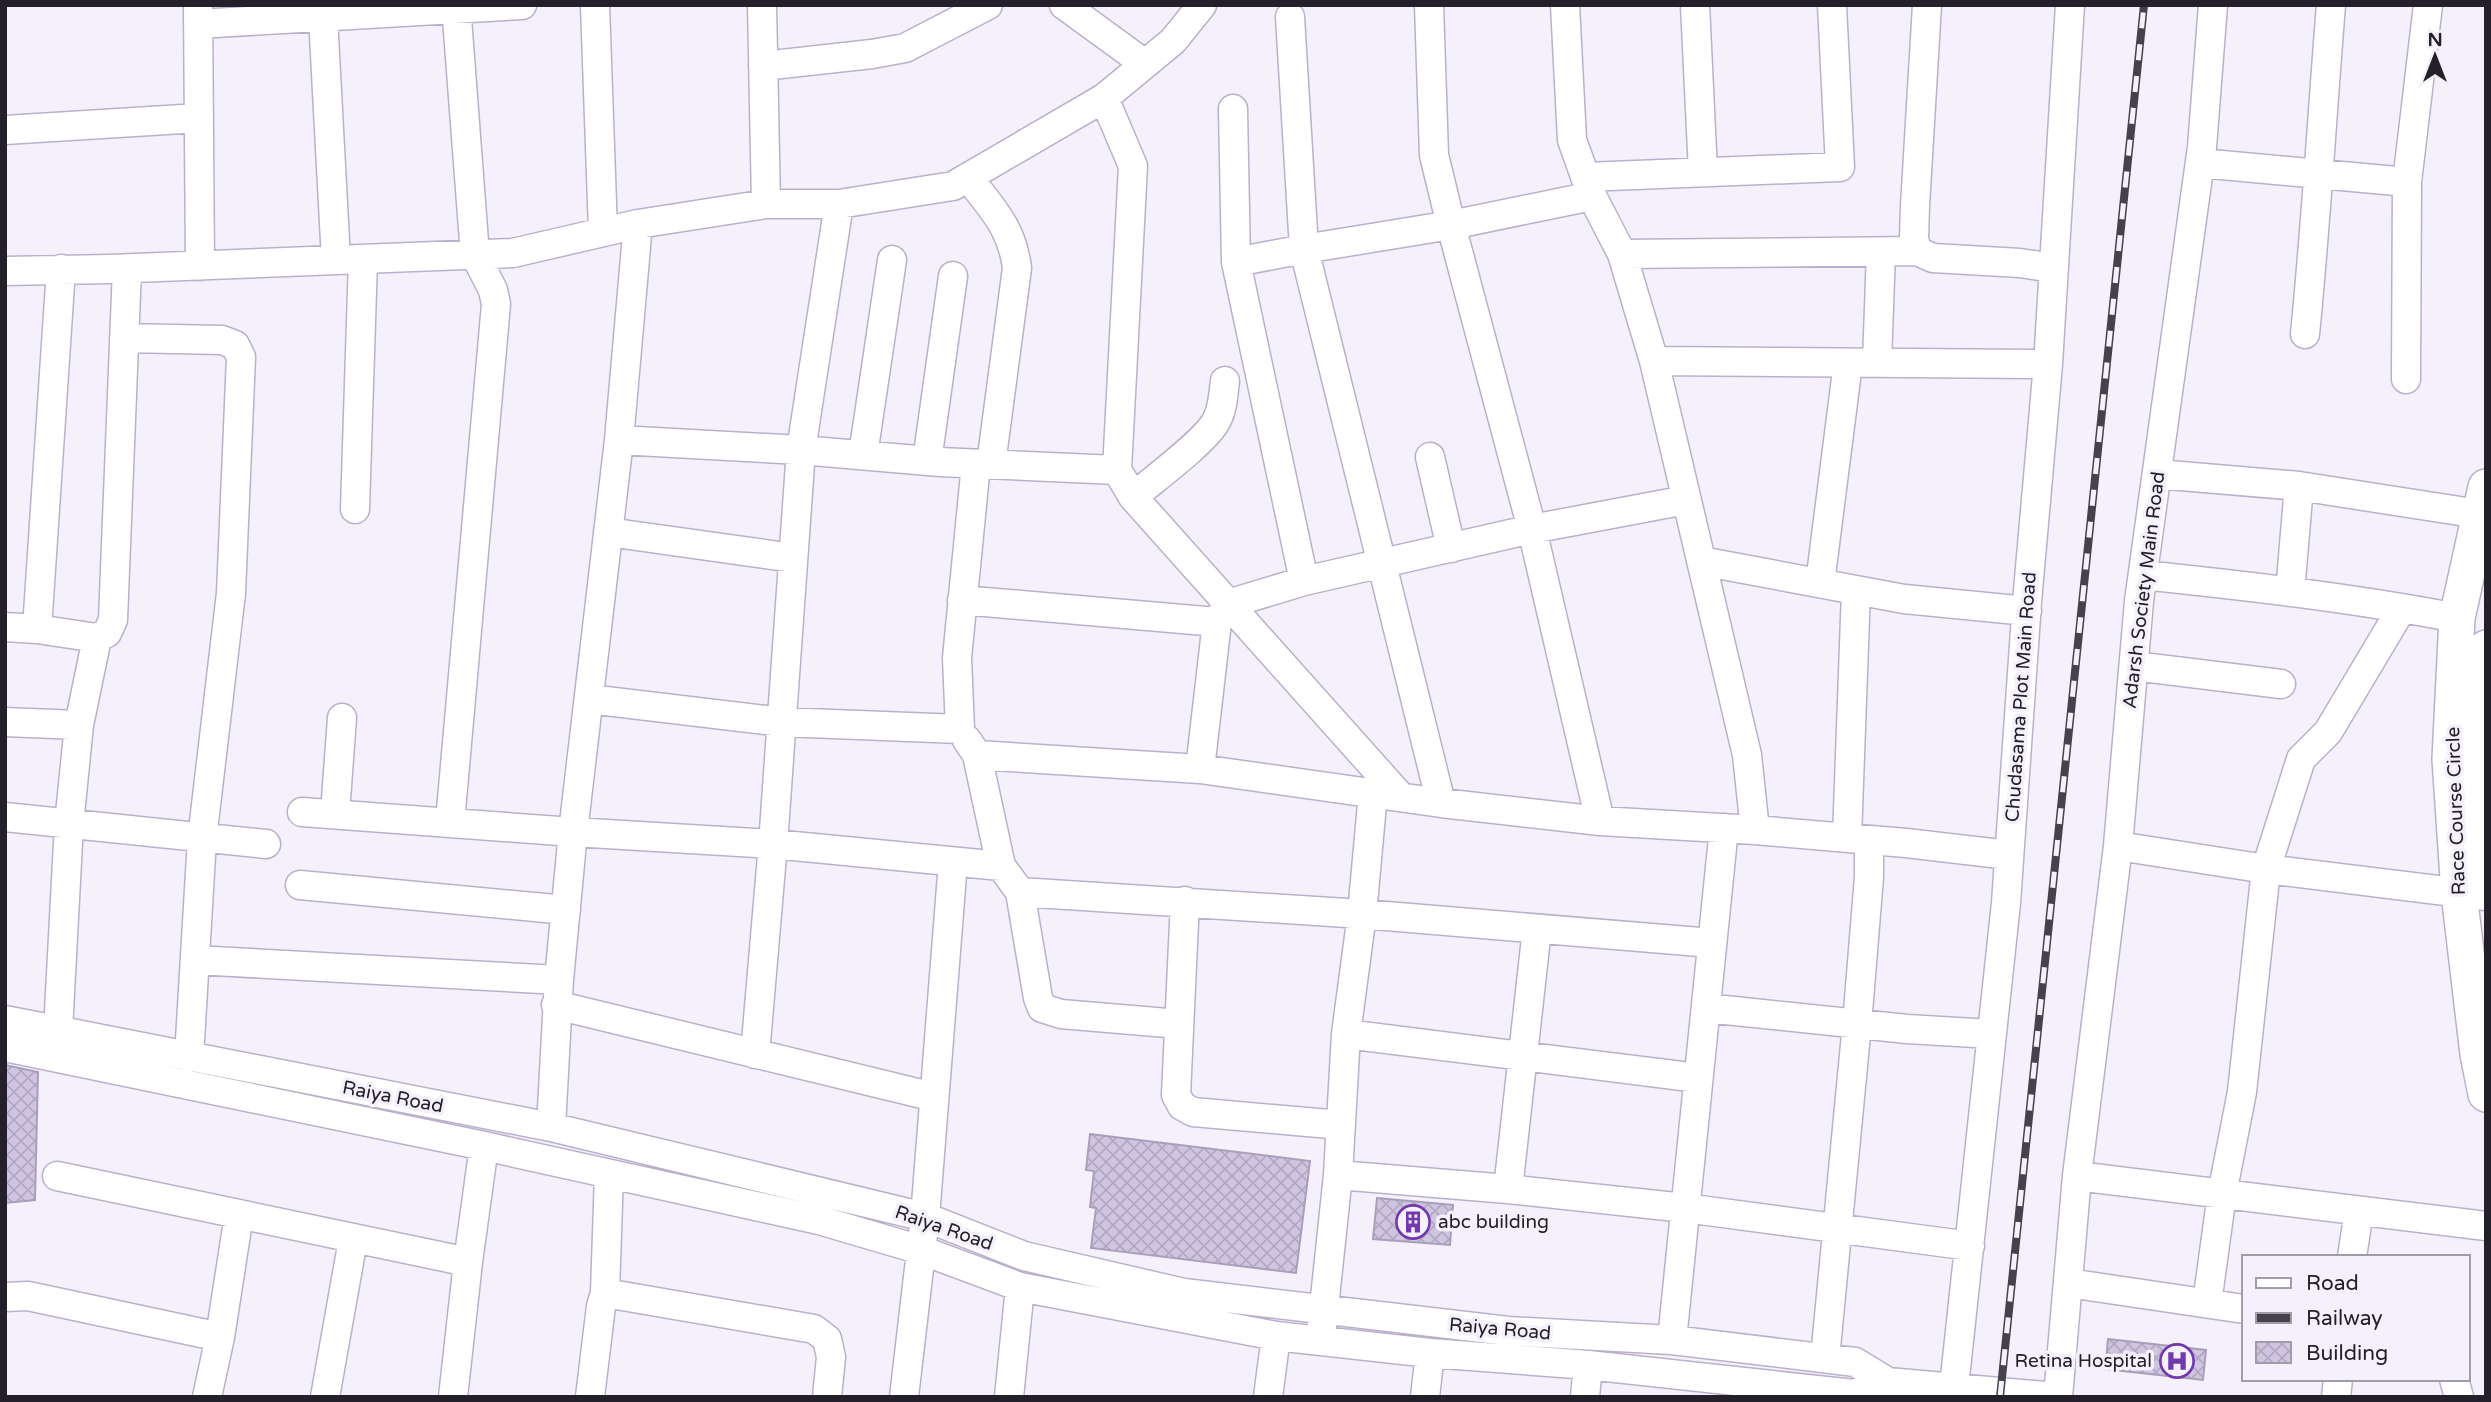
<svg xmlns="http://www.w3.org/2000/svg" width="2491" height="1402" viewBox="0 0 2491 1402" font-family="'Varela Round',sans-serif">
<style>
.building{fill:url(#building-cross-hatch);stroke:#aa9fbb;stroke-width:2}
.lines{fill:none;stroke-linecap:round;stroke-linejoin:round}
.minor-casing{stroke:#bbb0cc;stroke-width:31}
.major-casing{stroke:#bbb0cc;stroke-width:38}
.minor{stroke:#fff;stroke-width:28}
.major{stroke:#fff;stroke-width:35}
.rail-casing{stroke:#46424d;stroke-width:8}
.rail{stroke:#f5f1fc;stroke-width:5;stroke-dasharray:16;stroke-linecap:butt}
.labels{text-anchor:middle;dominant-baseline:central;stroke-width:7;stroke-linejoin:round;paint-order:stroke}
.street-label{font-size:19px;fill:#24202b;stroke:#f5f1fc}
.poi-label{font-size:19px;fill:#24202b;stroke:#f5f1fc;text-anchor:start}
</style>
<defs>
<pattern id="building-cross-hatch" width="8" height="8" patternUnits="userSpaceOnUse" patternTransform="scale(1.75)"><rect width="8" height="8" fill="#d0c5e1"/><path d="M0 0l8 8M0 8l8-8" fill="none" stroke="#b2a9c1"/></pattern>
</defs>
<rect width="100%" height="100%" fill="#f5f1fc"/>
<!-- building -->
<path class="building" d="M 5,1065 L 38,1072 L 35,1200 L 5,1203 Z
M 1090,1134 L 1310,1161 L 1296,1273 L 1091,1248 L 1096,1208 L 1090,1207 L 1094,1171 L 1086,1170 Z
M 1377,1198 L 1453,1205 L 1450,1245 L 1373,1239 Z
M 2108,1339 L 2206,1350 L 2203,1380 L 2105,1369 Z"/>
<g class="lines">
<!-- minor casing -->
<g class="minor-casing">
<path id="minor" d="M 198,5 L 200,266
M 595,5 L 603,232
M 762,5 L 766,204
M 1064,5 L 1145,64
M 1429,5 L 1434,155 L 1451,225 L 1304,249 L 1441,803
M 1565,5 L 1572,140 L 1591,193
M 1695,5 L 1703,172
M 1927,5 L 1915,206 L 1914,238 L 1917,251 L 1933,258 L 2020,263 L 2054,268
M 323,17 L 336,260
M 198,24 L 522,5
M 763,66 L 872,54 L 905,48 L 988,5
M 1104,98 L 1133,166 L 1117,470 L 1133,497 L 1400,796
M 1233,109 L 1236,262 L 1304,581
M 5,130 L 199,118
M 2200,163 L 2407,182 L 2406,379
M 968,177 C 992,209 1012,227 1017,268 L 991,464
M 1585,177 L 1840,167 L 1832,5
M 2407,182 L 2428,5
M 839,204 L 801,450 L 940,462 L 1117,470
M 1917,251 L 1622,254 L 1654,361 L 2048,364
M 1236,262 L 1304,249 L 1290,17
M 5,271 L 109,269 L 513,253 L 638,224 L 766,204 L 839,204 L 953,186 L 1104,98 L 1173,41 L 1202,5
M 2305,334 C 2316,225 2322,115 2331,5
M 124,338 L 222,340 L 235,345 L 241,357 L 231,593 L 202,839 L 189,1057
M 1877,363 L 1881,252
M 619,440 L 801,450 L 773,844 L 755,1054
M 863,455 L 892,260
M 1430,457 L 1451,548
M 927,461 L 953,276
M 2157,474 L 2299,486 L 2479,514
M 1133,497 C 1154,479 1202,444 1215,423 C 1223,411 1223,395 1225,381
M 355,509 L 363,259
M 608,532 L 793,558
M 1701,561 L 1904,599 L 2027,611
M 2143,575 C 2248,586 2353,598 2457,618
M 1820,583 L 1848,363
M 2290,592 L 2299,486
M 962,600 L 1217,622
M 5,627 L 37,629 L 61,269
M 37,629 L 97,638 L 107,633 L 113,620 L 127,269
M 2134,666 L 2281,684
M 589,699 L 782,722 L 960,729 L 957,658 L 976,464
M 5,722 L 79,725
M 967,740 L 977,755 L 1001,866 L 1020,892 L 1038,998 L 1042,1008 L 1061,1014 L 1179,1024
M 977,755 L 1200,769 L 1441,803 L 1600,821 L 1755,830 L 1747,755 L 1654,361
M 1200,769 L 1217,622 L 1228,604 L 1304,581 L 1532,529 L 1686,500
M 302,812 L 573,832 L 773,844 L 1001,866
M 335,813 L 342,718
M 5,817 L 266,844
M 1600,821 L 1532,529 L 1451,225 L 1592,196 L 1622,254
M 450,822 L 496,304 L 493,290 L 475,255 L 456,5
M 1755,830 L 1906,843 L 2009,855
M 1847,838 L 1856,590
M 2118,846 L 2266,869 L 2486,896
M 300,885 L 566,910
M 1020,892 L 1362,914 L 1712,943
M 1185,901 L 1176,1095 L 1182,1106 L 1193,1112 L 1341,1125
M 195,960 L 559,980
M 556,1005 L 934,1097
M 1706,1008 L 1907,1029 L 1992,1034
M 5,1020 L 551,1127 L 925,1217 L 1024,1256 L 1184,1293 L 1508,1331 L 1672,1340 L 1855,1362 L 1888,1382
M 58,1031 L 69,824 L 79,725 L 97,638
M 1346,1034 L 1698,1078
M 5,1047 L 484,1146 L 819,1220 L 921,1250 L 1020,1287 L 1276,1336 L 1430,1353 L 1588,1365 L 1854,1394 L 1888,1382 L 2057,1397
M 551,1127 L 559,980 L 573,832 L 619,440 L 638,224
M 1338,1175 L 1508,1189 L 1685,1208 L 1970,1246
M 57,1176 L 468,1262 L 484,1146
M 2077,1176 L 2486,1226
M 1508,1189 L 1537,929
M 2352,1257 L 2359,1211
M 2068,1283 L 2244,1309
M 605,1293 L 814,1329 L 827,1339 L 831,1357 L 827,1397
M 5,1297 L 28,1296 L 220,1337 L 239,1215
M 2207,1303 L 2222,1194 L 2242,1092 L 2266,869 L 2301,759 L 2328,732 L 2402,608
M 1322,1326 L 1338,1175 L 1346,1034 L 1362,914 L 1373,793
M 1672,1340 L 1724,828
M 1825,1358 L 1857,1024 L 1869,877 L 1869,840
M 2454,1379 L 2459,1397
M 1954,1387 L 2006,903 L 2027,602 L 2048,364 L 2070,5
M 207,1397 L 220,1337
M 325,1397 L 353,1240
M 453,1397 L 468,1262
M 590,1397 L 601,1306 L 605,1293 L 609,1174
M 904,1397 L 925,1217 L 953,862
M 1009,1397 L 1020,1287
M 1268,1397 L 1276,1336
M 1425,1397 L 1430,1353
M 1585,1397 L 1588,1365
M 2058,1397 L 2077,1176 L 2118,846 L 2139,601 L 2202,147 L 2213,5
M 2336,1397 L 2338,1379"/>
</g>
<!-- major casing -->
<g class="major-casing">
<path id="major" d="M 2486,487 L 2457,618 L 2450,759 L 2459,893 L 2478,1054 L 2486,1094
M 2486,648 L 2478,755 L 2486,875"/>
</g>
<!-- minor -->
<use href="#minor" class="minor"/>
<!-- major -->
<use href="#major" class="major"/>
<!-- rail casing -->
<g class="rail-casing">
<path id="rail" d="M 2000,1397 L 2144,5"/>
</g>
<!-- rail -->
<use href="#rail" class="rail"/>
</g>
<!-- icons -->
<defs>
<g id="building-ring" transform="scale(1.75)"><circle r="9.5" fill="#f5f1fc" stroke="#7238ae" stroke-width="1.5"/><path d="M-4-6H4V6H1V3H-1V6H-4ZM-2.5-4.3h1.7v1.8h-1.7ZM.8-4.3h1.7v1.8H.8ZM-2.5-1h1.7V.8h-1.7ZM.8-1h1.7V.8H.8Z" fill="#7238ae"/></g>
<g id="hospital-ring" transform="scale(1.75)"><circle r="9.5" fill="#f5f1fc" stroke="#7238ae" stroke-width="1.5"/><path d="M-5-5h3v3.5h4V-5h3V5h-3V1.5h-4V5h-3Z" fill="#7238ae"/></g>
</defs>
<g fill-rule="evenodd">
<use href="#building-ring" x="1413" y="1222"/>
<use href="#hospital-ring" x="2177" y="1361"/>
</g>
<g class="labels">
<!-- street labels -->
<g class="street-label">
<text transform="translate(2144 590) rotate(-83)">Adarsh Society Main Road</text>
<text transform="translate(2021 697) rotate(-86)">Chudasama Plot Main Road</text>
<text transform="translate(2456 811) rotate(-92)">Race Course Circle</text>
<text transform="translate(393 1097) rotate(11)">Raiya Road</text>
<text transform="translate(944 1228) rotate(19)">Raiya Road</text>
<text transform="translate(1500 1329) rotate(5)">Raiya Road</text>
</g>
<!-- poi labels -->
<g class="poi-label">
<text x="1438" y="1222">abc building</text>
<text x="2152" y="1361" text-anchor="end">Retina Hospital</text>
</g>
</g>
<!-- border -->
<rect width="2491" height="1402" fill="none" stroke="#24202b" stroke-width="14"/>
<!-- legend -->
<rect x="2242" y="1255" width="228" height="126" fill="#f5f1fc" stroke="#a19da8" stroke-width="2"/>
<rect x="2256" y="1278" width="35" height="10" fill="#ffffff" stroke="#a19da8" stroke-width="2"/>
<text x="2306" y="1290" font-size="21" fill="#24202b">Road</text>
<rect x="2256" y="1313" width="35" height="10" fill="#46424d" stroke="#a19da8" stroke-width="2"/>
<text x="2306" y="1325" font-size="21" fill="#24202b">Railway</text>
<rect x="2256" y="1342" width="35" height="21" fill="url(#building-cross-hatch)" stroke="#a19da8" stroke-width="2"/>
<text x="2306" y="1360" font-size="21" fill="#24202b">Building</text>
<!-- north arrow -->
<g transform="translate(2435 56)" stroke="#f5f1fc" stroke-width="5" paint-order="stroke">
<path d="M0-5L12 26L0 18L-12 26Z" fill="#24202b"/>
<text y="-10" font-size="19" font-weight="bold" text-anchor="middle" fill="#24202b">N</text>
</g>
</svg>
